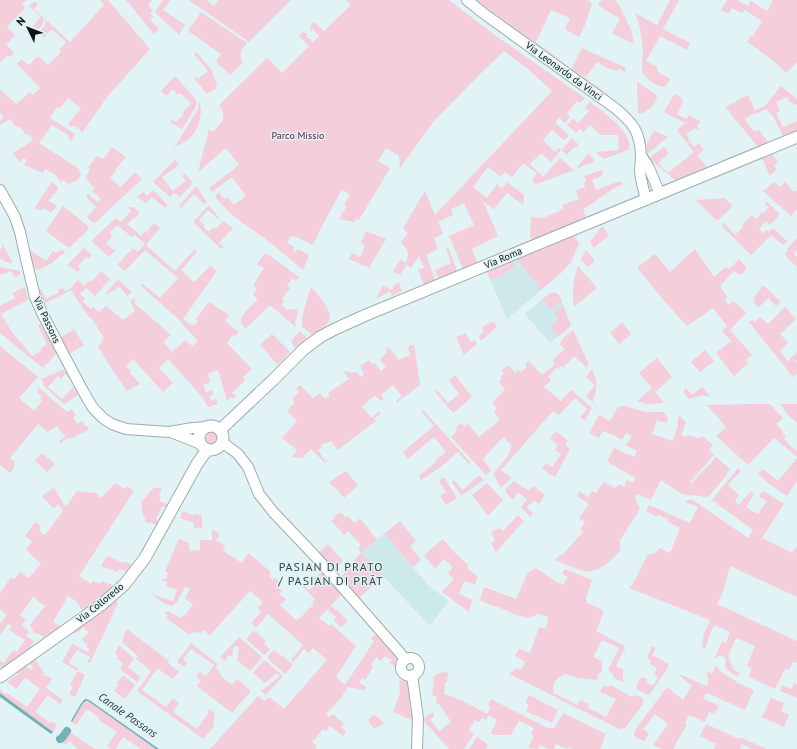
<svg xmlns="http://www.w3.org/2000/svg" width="797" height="749" viewBox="0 0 797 749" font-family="'PT Sans',sans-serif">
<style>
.built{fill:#cee9eb}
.green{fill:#f4cedb}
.water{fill:#72b2b5}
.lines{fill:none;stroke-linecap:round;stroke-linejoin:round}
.canal{stroke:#72b2b5;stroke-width:8}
.tertiary-casing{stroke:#9cadad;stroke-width:12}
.secondary-casing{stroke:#9cadad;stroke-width:13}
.tertiary{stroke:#fff;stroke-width:10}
.secondary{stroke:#fff;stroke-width:11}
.labels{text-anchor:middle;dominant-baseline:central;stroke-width:3;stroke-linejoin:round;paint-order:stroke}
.street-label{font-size:10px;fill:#0e1414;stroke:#e1f3f4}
.park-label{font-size:10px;fill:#5d203c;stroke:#e1f3f4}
.water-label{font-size:11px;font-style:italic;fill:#113234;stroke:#e1f3f4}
.quarter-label{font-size:12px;letter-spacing:1px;fill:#354344;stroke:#e1f3f4}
</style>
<rect width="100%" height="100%" fill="#e1f3f4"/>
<!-- built -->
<path class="built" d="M 542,248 L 563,271 L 507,319 L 486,270 Z
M 550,293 L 554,293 L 558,294 L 560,297 L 571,326 L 550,343 L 525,314 Z
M 385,533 L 397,549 L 429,586 L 449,601 L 430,626 L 361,553 Z"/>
<!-- green -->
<path class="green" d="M 0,0 L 26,0 L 22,5 L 25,8 L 7,27 L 15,35 L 6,45 L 14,53 L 10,57 L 7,55 L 0,63 Z
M 100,0 L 108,0 L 150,49 L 107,97 L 82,133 L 78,127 L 70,126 L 68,124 L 81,108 L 68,98 L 59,109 L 57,107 L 50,118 L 75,134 L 70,142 L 68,135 L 52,125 L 39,143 L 78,168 L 81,174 C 79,181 74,182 68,184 L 63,180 L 61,183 L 56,175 L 46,169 L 43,173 L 24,165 L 27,160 L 23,158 L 20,163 L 13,153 L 29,143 L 33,138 L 28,134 L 26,135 L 20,127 L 15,126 L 10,119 L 0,125 L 0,121 L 4,117 L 0,113 L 0,98 L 1,97 L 0,95 L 0,89 L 16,104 L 30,92 L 33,95 L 40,88 L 17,64 L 21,59 L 29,65 L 38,56 L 48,65 L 61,52 L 59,50 L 66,42 L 52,29 L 44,38 L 42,34 L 40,31 L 44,27 L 46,20 L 70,42 L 104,5 Z
M 126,0 L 152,0 L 148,5 L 153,10 L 150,13 L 153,17 L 150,20 L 159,29 L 154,34 Z
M 163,0 L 170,0 L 163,10 L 185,25 L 179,35 L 155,12 Z
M 189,0 L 206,0 L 214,6 L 218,0 L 291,0 L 249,42 Z
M 346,0 L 449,0 L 496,36 L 585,98 L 580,103 L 577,101 L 567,113 L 570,117 L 565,123 L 559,118 L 555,122 L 569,136 L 564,140 L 552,130 L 543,140 L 555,152 L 559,148 L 562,150 L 572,138 L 579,145 L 576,148 L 574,147 L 567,155 L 561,150 L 551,162 L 541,153 L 530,164 L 543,177 L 560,158 L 574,170 L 537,184 L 532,181 L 537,173 L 523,163 L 512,177 L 505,172 L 501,177 L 488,167 L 473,187 L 487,198 L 497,184 L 502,188 L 507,182 L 524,195 L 523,205 L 507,193 L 494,209 L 483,201 L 498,236 L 472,249 L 477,263 L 463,269 L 449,236 L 474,225 L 464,203 L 451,209 L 453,215 L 438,222 L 443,234 L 434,238 L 438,249 L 426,255 L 435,279 L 434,281 L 424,285 L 418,270 L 424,268 L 419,256 L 411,268 L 406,265 L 400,275 L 393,272 L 400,260 L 406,263 C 410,252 408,251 401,242 L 408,233 L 403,228 L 425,191 L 435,215 L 552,91 L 529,70 L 504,51 L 483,71 L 434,121 L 400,168 L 399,156 L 386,148 L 378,161 L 390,168 L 359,220 L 356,219 L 354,222 L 339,219 L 347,206 L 344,204 L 350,195 L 342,189 L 319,232 L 313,245 L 297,237 L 290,236 L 287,243 L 294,247 L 293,250 L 296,252 L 298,249 L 309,255 L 303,270 C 290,259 277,248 264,238 C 246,225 228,214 215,196 L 219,192 L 224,199 L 227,197 L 234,205 L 246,196 L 232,177 L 212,192 L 209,188 L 239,165 L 226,148 L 198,172 L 209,129 L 212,132 C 222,124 228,117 219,105 L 267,58 L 282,73 L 309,46 L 299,36 L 303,32 L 305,33 L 308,33 L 306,36 L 313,42 L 319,36 L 313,29 L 310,32 L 311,29 L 310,26 L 314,22 L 324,31 L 351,5 Z
M 476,0 L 587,0 L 592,3 L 585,25 L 579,37 L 565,29 L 570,18 L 551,10 L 536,42 L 571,69 L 582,48 L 626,68 L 625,72 L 619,69 L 618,71 L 607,68 L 597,62 L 586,77 L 577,72 L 610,96 L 609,98 Z
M 601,0 L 615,0 L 619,5 L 632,32 L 634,44 L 612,33 L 620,19 L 598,5 Z
M 670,0 L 679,0 L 663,29 L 690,43 L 687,50 L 660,36 L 646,61 L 658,68 L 657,71 L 670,79 L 666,86 L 663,87 C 656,85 647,80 643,73 C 641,67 643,59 643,54 C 642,40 641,26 635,13 L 657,25 Z
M 727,0 L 737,0 L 748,6 L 751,1 L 767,11 L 773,1 L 771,0 L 797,0 L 797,62 L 786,73 L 770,58 L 747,42 L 751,35 L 753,36 L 762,21 L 745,10 L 742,13 L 732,8 L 728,14 L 721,10 Z
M 34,2 L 36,2 L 38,4 L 34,9 L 45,19 L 43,21 L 42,25 L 38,30 L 35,27 L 32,27 L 41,17 L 29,6 Z
M 201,12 L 247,43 C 240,50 239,54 243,63 L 230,75 L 217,63 L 217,60 L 221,54 L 188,31 Z
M 196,52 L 211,69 L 217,84 L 215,90 L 206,93 L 194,78 L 196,77 L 198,79 L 208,71 L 194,54 Z
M 175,76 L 194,97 L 197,102 L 195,108 L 182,129 L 170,122 L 173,119 L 176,122 L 184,114 L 183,112 L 191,103 L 180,93 L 178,95 L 173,89 L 166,96 L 161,91 Z
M 637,82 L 655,94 L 657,97 C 654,106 648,112 638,114 Z
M 781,86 L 797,99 L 797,105 L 790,102 L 787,97 L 776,102 L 780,111 L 776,113 L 783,127 L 797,121 L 797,131 L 783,136 L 773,116 L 766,109 L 756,114 L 754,113 L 745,119 L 754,132 L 759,130 L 768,142 L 758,147 L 725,107 L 748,95 L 755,110 L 765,106 Z
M 674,94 L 681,97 L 683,102 L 677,114 L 686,119 L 689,115 L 701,122 L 697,126 L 700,130 L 698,131 L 695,128 L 686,134 L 689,138 L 688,139 L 694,147 L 699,143 L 704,150 L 697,155 L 707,167 L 675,180 L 649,158 L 664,147 L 669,153 L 658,163 L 668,173 L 694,152 L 677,130 L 685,123 L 664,112 Z
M 199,102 C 204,114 198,131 188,140 C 184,143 178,145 174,148 L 198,109 Z
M 590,102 C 601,110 636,134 628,150 L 604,159 L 596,152 L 619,150 L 618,135 L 601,135 L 590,125 L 584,132 L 580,129 L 576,133 L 567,125 L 573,119 L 578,123 L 589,111 L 585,107 Z
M 654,131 L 668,137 L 647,154 C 645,145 650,138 654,131 Z
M 112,147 L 126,157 L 115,170 L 116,171 L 110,178 L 121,187 L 135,172 L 142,179 L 95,223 L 91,221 L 87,217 L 96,207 L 86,197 L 88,194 L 98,203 L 101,199 L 92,191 L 95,188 L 87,181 L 88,179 L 85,177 L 90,170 L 88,168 L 97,156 L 103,159 Z
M 588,154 L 593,158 L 594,160 L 593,162 L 578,168 L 577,167 Z
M 773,154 L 774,157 L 778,162 L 774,165 L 777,169 L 770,176 L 762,158 Z
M 175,160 L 179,165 L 162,177 L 173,191 L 186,181 L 182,176 L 185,173 L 193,183 L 180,197 L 174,193 L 170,197 L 153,182 Z
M 602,170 L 603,175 L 592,180 L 596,190 L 620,181 L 623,184 C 608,190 597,202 583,209 L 586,217 L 534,240 L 531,239 L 530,236 L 531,217 L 543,218 L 564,209 L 562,205 L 579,199 L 576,190 L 585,187 L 584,183 L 586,182 L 584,176 Z
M 52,181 L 58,188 L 56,193 L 54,193 L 49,201 L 57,206 L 51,213 L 44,208 L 42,210 L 34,209 Z
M 775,182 L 780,187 L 785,182 L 793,191 L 797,191 L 797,209 L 791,216 L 763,191 Z
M 196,186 L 207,202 L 204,204 L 194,194 L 181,208 L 179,206 Z
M 153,190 L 168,205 L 165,208 L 152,197 L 146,203 L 137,197 L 143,192 L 147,196 Z
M 724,198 L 733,206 L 717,221 L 696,200 Z
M 767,202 L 780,214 L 770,225 L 766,221 L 759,229 L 763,233 L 766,230 L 769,232 L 773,228 L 787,241 L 783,245 L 771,235 L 751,255 L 722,226 L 724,223 L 735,235 L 743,227 L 742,225 L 752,215 L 756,219 L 762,212 L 763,213 L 769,207 L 764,203 Z
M 209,205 L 219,218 L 218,219 L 208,210 L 199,220 L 205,225 L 203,227 L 209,232 L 214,227 L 216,229 L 223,221 L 233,228 L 219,243 L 224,248 L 220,248 L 193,222 Z
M 63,206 L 87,225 L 89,229 L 69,248 L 46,231 Z
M 128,207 L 133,207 L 138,211 L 139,214 L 135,218 L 134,217 L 127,224 L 141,236 L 145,231 L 147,232 L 154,223 L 160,228 L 146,245 L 175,271 L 194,250 L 197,252 L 181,270 L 194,282 L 210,266 L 217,271 L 183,319 L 191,325 L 192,324 L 195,326 L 198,321 L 196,319 L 209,302 L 229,315 L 225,321 L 239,332 L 236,336 L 234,335 L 229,339 L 230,340 L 227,343 L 252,369 L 243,377 L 245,380 L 232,393 L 236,396 L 234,399 L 231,397 L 227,401 L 218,370 L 208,374 L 210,382 L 203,385 L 206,392 L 212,390 L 214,394 L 209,396 L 211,401 L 216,399 L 218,404 L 208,407 L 203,398 L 168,359 L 159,368 L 173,383 L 163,392 L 133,359 L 126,366 L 131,371 L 130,373 L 140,384 L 127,391 L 113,371 L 98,347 L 104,338 L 92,319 L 88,316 L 71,290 L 44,304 L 37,289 L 41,289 L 46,299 L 59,292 L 58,290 L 63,288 L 65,291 L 70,289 L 78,280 L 84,286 L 90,280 L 92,281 L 101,271 L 110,279 L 95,296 L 86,288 L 80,294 L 85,299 L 83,302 L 91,309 L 93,307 L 99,312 L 106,306 L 123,320 L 135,311 L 130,301 L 135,297 L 135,304 L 171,335 L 163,342 L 172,352 L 186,340 L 192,346 L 198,341 L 177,318 L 140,285 L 143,284 L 160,298 L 178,278 L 145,250 L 125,271 L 117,265 L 133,248 L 138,252 L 145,244 L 135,235 L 132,237 L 117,225 L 110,232 L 112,235 L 111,236 L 112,237 L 106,243 L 115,251 L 109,257 L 91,241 L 116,218 L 121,222 L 131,211 Z
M 602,226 L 609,235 L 594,248 L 590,242 Z
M 366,231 L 386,239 L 369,268 L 349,259 L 352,253 L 360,257 L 365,246 L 362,244 L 362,243 L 361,242 Z
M 573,236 L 575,237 L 579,243 L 571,262 L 563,271 L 541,290 L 516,258 Z
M 797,238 L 797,250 L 794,254 L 797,257 L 797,267 L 784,254 L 788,251 L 787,249 Z
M 1,245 L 3,245 L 13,263 L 6,262 L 0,258 L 0,249 L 3,247 Z
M 84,248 L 92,255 L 89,259 L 86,257 L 78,266 L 81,269 L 78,272 L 67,265 Z
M 448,248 L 457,270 L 456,270 L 456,272 L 439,279 L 435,270 L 451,263 L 446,249 Z
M 695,249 L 714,277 L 726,267 L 729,269 L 739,259 L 747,268 L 743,273 L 739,275 L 734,271 L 720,286 L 727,297 L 725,299 L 728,305 L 734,301 L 746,313 L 730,330 L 752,355 L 746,360 L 748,363 L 734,376 L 716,353 L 731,341 L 722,331 L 727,326 L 713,308 L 687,326 L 666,303 L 637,268 L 655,254 L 670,272 Z
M 62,250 L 65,252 C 60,256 41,274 35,268 C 32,265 31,256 30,252 L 31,251 L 46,261 L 53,251 L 56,253 L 59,251 Z
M 586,250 L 595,261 L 588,267 L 581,259 Z
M 264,254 L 267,254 L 299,277 L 296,281 L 292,278 L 287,286 L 290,288 L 282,299 L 284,301 L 281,305 L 287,310 L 296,309 C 301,317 292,317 296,327 L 270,305 L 245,329 C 243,326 240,323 241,320 C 242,314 253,304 258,299 L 253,295 L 257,288 L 253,286 L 264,268 L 257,264 Z
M 512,260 L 515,267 L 505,272 L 506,273 L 503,275 L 491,280 L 486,270 Z
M 578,266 L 597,288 L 574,307 C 572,291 573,281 578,266 Z
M 0,267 L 20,271 L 21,274 L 14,277 L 11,271 L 0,275 Z
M 118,279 L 132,292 L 127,296 L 120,287 L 107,294 L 106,293 Z
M 399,282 L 402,291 L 392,296 L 390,291 L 378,298 L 376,297 L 383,286 L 392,290 L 395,284 Z
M 763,285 L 781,302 L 776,306 L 768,298 L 759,307 L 754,303 L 755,301 L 753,299 Z
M 25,287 L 28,300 L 1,314 L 12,332 L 32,356 L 41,351 L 40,349 L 42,348 L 42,347 L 47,344 L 38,326 L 41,324 L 57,353 L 43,368 L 5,337 L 0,334 L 0,306 L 15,298 L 12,293 Z
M 311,287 C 318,295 336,313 328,323 C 324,328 317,331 312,335 C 309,332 304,329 302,326 C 300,322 309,292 311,287 Z
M 550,293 C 557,292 559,295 562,301 L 551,310 L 542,299 Z
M 563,305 L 571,326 L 558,337 L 550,327 L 559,320 L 554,313 Z
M 785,307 L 796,319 L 780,334 L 788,342 L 780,351 L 788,361 L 797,352 L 797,360 L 795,361 L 797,363 L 797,373 L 793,377 L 749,322 L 752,320 L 754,322 L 760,317 L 768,324 Z
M 492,322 L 495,323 L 497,327 L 481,341 L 479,336 L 484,331 L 482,327 Z
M 622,322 L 631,334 L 619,344 L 610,333 Z
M 74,329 L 84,345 L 69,354 L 60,338 Z
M 573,330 L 589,364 L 586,367 L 574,356 L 563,368 L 561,366 L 558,369 L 556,368 L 553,371 L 553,372 L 548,377 L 551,380 L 544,387 L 561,401 L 571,390 L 592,408 L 585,420 L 580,418 L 587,409 L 575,398 L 559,415 L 553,411 L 501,470 L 511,478 L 501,488 L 493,474 L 508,456 L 512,445 L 503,437 L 483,459 L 491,471 L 486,475 L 451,437 L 456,432 L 457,426 L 461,423 L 465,427 L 468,424 L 479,437 L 500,420 L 494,412 L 497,408 L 492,402 L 505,390 L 499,382 L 502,379 L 500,377 L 504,373 L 502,370 L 509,365 L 515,373 L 518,370 L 521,372 L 527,367 L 525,364 L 529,361 L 542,375 C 546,371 550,369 554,365 L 553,359 L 565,349 L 560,344 L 563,338 Z
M 300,331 L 307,338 L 295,348 L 291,341 Z
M 466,333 L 470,342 L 475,340 L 477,344 L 464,355 L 456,337 Z
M 272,334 L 290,352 L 278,365 L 260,345 Z
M 410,345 L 414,345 L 420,385 C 413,391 404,396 397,403 L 396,401 L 402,396 L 393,385 L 381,395 L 384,399 L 381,401 L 375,395 L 362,407 L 372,418 L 379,411 L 381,413 L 374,419 L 376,421 L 338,450 L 331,441 L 321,445 L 322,447 L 318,450 L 325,461 L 329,459 L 325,463 L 311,449 L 302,458 L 292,457 L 297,450 L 282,438 L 297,421 L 287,411 L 295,402 L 292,399 L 299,392 L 296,389 L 300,385 L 313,398 L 320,393 L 325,399 L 330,396 L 328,393 L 349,379 L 344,372 L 346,371 L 351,373 L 357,372 L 361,377 L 364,374 L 360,366 L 369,360 L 372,364 L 375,363 L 381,371 L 386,367 L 380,360 L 387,352 L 385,350 L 388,347 L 399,360 L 410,355 L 408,349 Z
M 0,346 L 38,377 L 19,398 L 34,411 L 42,401 L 40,398 L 42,396 L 38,393 L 38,387 L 67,412 L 72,409 L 76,415 L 73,417 L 77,424 L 82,421 L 86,427 L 87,426 L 89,429 L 86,431 L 70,439 L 68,438 L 61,443 L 59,441 L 65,437 L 57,426 L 48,432 L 38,424 L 10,458 L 15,462 L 14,468 L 10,473 L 0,465 Z
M 705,350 L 714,361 L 700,372 L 691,362 Z
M 657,358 L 672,377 L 655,392 L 664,403 L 648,404 L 637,401 L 652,388 L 639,373 Z
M 592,369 C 598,381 597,389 593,402 L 586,396 L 595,385 L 586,377 Z
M 62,370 L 66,371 L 69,378 L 65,374 L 61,379 L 58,376 L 48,387 L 62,399 L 73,387 L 78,395 L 64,404 L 43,385 L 44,383 L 41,380 L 41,379 L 44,378 Z
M 455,375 L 472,397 L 453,413 L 435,392 L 437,390 L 448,403 L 459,394 L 449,380 Z
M 702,387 L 710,396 L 700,396 L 689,399 L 683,392 L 686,388 L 692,395 Z
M 754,404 L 770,404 L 783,418 L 776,424 L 783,431 L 782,432 L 786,437 L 784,439 L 795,450 L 796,450 L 797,449 L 797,457 L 774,438 L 748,465 L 716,436 L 726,427 L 707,405 Z
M 780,404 L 797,404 L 797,423 L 789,416 Z
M 625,406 L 638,410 L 647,412 L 663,412 L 668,418 L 667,423 L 657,420 L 652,434 L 673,441 L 678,425 L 677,424 L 679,415 L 686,422 L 681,435 L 685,437 L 688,435 L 698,438 L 702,436 L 713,445 L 709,450 L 714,455 L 690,482 L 691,484 L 716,457 L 730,469 L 726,476 L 708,497 L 682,494 L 661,480 L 651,500 L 637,494 L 635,498 L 640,509 L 619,542 L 621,543 L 620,546 L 620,551 C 612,560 599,573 585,571 C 577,570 563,563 555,560 L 561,554 L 562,555 L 583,532 L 580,530 L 585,522 L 579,518 L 589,504 L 577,496 L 579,491 L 588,497 L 592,491 L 596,493 L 604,482 L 615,488 L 619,484 L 624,487 L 627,480 L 633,483 L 636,478 L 607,462 L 614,448 L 634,457 L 637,451 L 626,445 L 632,436 L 626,433 L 622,440 L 610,433 L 609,434 L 603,431 L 599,438 L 589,433 L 599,415 L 610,421 L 618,407 Z
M 423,410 L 471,463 L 469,464 L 458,452 L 442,466 L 421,480 L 419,476 L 436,462 L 435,461 L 446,452 L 434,437 L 408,459 L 403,452 L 434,426 L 421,411 Z
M203 438a8 8 0 1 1 16 0a8 8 0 1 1-16 0Z
M 556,431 L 568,441 L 565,445 L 570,449 L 555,477 L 542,469 L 546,463 L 552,467 L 561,454 L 555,450 L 558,445 L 550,438 Z
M 42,453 L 55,464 L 47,472 L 35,461 Z
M 797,458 L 797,481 L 787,496 L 769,484 L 758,474 L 763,469 L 778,481 Z
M 738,468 L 741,471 L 728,485 L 739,495 L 735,501 L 739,505 L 751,491 L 754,494 L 746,507 L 758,514 L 767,501 L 759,496 L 763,491 L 784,504 L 762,538 L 792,553 L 797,546 L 797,597 L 730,566 L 723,592 L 717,604 L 797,641 L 797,663 L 793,662 L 789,670 L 785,669 L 775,689 L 749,677 L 752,669 L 747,665 L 755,646 L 736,638 L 728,656 L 734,670 L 740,673 L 738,676 C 735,674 729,673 727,669 C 722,663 730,660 722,655 L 714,659 L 722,641 L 726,643 L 730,632 L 714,625 L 707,641 L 708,642 L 705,649 L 702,648 L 704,633 L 710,620 L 629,588 L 634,582 L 648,554 L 651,555 L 652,553 L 655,554 L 659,548 L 670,553 L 680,528 L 667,522 L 668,519 L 658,515 L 657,517 L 646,511 L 649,505 L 690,523 L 698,507 L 685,502 L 687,500 L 693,500 L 748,538 L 753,530 L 712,500 Z
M 346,471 L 358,485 L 344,498 L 335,487 L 334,488 L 329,482 Z
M 479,475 L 484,480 L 461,496 L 452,482 L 454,480 L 463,490 Z
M 444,477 L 457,498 L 446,505 L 440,496 L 446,492 L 439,481 Z
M 514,481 L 529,491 L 533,486 L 545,495 L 539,504 L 534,500 L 531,504 L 529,504 L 527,508 L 533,513 L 530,517 L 521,507 L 527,499 L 518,492 L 513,500 L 505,491 L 507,487 Z
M 115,483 L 124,489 L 127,486 L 134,491 L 79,576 L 91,584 L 93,581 L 100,584 L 101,581 L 113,585 L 112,589 L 82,610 L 76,601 L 68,596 L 53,622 L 61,626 L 44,637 L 39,634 L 34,633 L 30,625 L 45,606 L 33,597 L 20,615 L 26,620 L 22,625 L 29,632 L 26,636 L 34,641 L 29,649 L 2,668 L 0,666 L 0,661 L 4,663 L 13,650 L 17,652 L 25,640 L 10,630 L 12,626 L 8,624 L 0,635 L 0,624 L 7,615 L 0,609 L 0,593 L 11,577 L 14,579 L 20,572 L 29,578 L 41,564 L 26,550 L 32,541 L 25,536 L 35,522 L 41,526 L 40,527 L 41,528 L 39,531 L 45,535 L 63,511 L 58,504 L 54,509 L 42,496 L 54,488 L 66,507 L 77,491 L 96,493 L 101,498 Z
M 487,483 L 503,500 L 488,516 L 472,495 Z
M 153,488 L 162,488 L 159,495 L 161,496 L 159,501 L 170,505 L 168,507 L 162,507 L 156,519 L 159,524 L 158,526 L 151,523 L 145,522 L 146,517 L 143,516 L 141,503 Z
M 183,511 L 194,516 L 195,514 L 202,516 L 202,528 L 194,528 L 194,523 L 180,518 Z
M 341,512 L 345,517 L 349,517 L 355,523 L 360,518 L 377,540 L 361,553 L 358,549 L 361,545 L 348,531 L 343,535 L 342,532 L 331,521 L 335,518 L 334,516 Z
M 518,515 L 524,521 L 496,552 L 491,543 L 495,540 L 491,532 L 499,528 L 503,531 Z
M 400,521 L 416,541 L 410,546 L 421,560 L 413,567 L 397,549 L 385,533 Z
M 212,529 L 220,534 L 216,540 L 225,546 L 223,549 L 226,552 L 226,553 L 242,563 L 248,553 L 271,572 L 270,573 L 271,574 L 269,576 L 273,580 L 275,578 L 279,582 L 276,586 L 282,591 L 279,594 L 286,599 L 280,605 L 297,621 L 314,604 L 312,602 L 315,599 L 303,587 L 305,586 L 309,590 L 313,587 L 309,582 L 323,571 L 341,593 L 340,596 L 319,618 L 329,626 L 331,624 L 356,646 L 336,677 L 345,685 L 374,641 L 371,639 L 373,636 L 376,635 L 378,636 L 396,656 L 398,661 L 396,667 L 390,663 L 392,660 L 385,656 L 381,661 L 376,657 L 371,665 L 373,667 L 365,680 L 362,678 L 359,683 L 366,687 L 365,690 L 348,687 L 341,698 L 326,714 L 329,717 L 333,714 L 344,724 L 341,727 L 346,731 L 343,736 L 330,726 L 326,731 L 323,729 L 312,742 L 317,746 L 315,749 L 210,749 L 258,696 L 265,701 L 269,697 L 284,709 L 327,660 L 313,648 L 309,653 L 304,649 L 293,662 L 291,660 L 303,645 L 268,614 L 256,628 L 251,623 L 261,612 L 258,608 L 263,602 L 250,591 L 210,635 L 204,630 L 201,633 L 193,632 L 190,635 L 166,618 L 168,615 L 165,613 L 167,611 L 181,618 L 184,616 L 193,605 L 185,598 L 190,588 L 185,587 L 178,600 L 173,606 L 165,604 L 151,594 L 173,601 L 177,590 L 166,586 L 167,582 L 162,580 L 163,578 L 166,579 L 168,573 L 165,571 L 179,539 L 189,543 L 190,551 L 200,550 L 200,540 L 212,540 Z
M 443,539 L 454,552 L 469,566 L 467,568 L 478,577 L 475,584 L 464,581 L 459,594 L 472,600 L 469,612 L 442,592 L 454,579 L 448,574 L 453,567 L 444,559 L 435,569 L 424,555 Z
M 328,544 L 343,561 L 339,565 L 335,565 L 330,569 L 317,555 Z
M 361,553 L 383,576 L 357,600 L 339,579 L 343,575 L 345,570 Z
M 107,556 L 123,563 L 124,561 L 132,565 L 127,572 L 119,569 L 117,572 L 101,566 Z
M 536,568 L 556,582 L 563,585 L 568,577 L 562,574 L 565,569 L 592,580 L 586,598 L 586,602 L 604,611 L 596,631 L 624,646 L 625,652 L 623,651 L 616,666 L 623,670 L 623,682 L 614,678 L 612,673 L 608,670 L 619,648 L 602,640 L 593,657 L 602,661 L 602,671 L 598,674 L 597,680 L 578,678 L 565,674 C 555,679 552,682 554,693 L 577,705 L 580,700 L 589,704 L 588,708 L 606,717 L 616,699 L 600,692 L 603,686 L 606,687 L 611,685 L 631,697 C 636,694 639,696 643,699 L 643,704 L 625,728 L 619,729 L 509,674 L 516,668 L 521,670 L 525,662 L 515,656 L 519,649 L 530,653 L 539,627 L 546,629 L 548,617 L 538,614 L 528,618 L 516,615 L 496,606 L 495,607 L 480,600 L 484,587 L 516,599 L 528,572 Z
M 115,601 L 118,603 L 90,663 L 87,662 L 90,657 L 77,650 L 69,663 L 78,668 L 78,671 L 62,662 L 72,644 L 88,652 L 90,650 L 86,647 L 88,645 L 82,640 L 89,632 L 83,627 L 79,632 L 75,633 L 73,632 Z
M 331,606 L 336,610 L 337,610 L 348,621 L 341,627 L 334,620 L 336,617 L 328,610 Z
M 127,629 L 169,661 L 168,663 L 179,672 L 173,679 L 158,669 L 155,673 L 154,673 L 142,690 L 166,707 L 173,698 L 179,703 L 173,712 L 197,729 L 209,712 L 208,711 L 209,709 L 215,713 L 213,728 L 203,739 L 137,691 L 151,671 L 136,659 L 138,656 L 122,642 L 124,637 L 123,637 Z
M 254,630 L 266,641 L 264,644 L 270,649 L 266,654 L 263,654 L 246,639 Z
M 239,637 L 261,656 L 261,659 L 250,671 L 237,660 L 239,647 L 234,646 L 232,657 L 229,655 L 225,661 L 220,657 Z
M 191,643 L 218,664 L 215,667 L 218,670 L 221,676 L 232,685 L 237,679 L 251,691 L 232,713 L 197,686 L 201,681 L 196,677 L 200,672 L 206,676 L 214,665 L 191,649 L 183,659 L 187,663 L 184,667 L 177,662 Z
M 119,645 L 134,659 L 128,667 L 140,677 L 137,682 L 120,669 L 123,663 L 117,659 L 118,656 L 115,654 Z
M 652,646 L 656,648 L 652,655 L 669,664 L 667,669 L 649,695 L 636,689 L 638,681 L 643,677 L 647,679 L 646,682 L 653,686 L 658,676 L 654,674 L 657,668 L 650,664 L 651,661 L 647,658 Z
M 274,650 L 282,657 L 283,656 L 293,665 L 285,674 L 268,659 L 268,656 Z
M 35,659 L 44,673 L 43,674 L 52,679 L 46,688 L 63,700 L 60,704 L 48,695 L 35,712 L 50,723 L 52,721 L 57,725 L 53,732 L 0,693 L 0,687 L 1,691 L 6,694 L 7,693 L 27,707 L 40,689 L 25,678 L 16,689 L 7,682 L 18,674 L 17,672 L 25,666 L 31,670 L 33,667 L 29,663 Z
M 263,661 L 266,661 L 283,676 L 266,695 L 261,691 L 280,676 L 277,673 L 265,683 L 253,673 Z
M 716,665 L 721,672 L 736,681 L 735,682 L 754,690 L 745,710 L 707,693 L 703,698 L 719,706 L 714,714 L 709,712 L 705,722 L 689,715 L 685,723 L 687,724 L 673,749 L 662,749 L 653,745 L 668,724 L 655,714 L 643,729 L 649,734 L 644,741 L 636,737 L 634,735 L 635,730 L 667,687 L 683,700 L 692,686 L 677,673 L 706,686 C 710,681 708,677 706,671 L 712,674 Z
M 78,671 L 85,675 L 75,697 L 69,694 L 73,687 L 70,685 Z
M 448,672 L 447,682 L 445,682 L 444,694 L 461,700 L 487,714 L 491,707 L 488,705 L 491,699 L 548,728 L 554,728 L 557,724 L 563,713 L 606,734 L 600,749 L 573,749 L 569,747 L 567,749 L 556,744 L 554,749 L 549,749 L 540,745 L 538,749 L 528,748 L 534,736 L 531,734 L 534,728 L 519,721 L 511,735 L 494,735 L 491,733 L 497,720 L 489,715 L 486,720 L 482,718 L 479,722 L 475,720 L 469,730 L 474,734 L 464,749 L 449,749 L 423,720 L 430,713 L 434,713 L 434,716 L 430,720 L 439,731 L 451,722 L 439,704 L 437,705 L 436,696 L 432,696 L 434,680 L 433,678 L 438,673 Z
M 123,675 L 135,685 L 125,699 L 114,691 L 119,684 L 117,683 Z
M 403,680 L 410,682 L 414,721 L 393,712 L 400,693 L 399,681 Z
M 794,683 L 797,685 L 797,698 L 780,691 L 782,685 L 791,689 Z
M 529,695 L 558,710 L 552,723 L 526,711 L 529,704 L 525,703 Z
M 771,698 L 784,703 L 781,711 L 789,715 L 784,727 L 762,717 Z
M 86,701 L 88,701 L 156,749 L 141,749 L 123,737 L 115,749 L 111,749 L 107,746 L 117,732 L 99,720 L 100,718 L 87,709 L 76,725 L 72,722 L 83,703 Z
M 373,715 L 378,717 L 384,723 L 374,729 L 368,721 Z
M 706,724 L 739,739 L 740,737 L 767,749 L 752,749 L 742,744 L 740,749 L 714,749 L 716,744 L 700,736 Z
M 68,731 L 95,749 L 78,749 L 69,741 L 66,745 L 61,742 Z
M 477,737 L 485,742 L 485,743 L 488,745 L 486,749 L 469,749 Z"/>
<!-- water -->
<path class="water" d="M 0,693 L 53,732 L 51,734 L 0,697 Z
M 85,699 L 89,700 L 159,749 L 156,749 L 88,701 L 86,701 L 83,703 L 72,722 L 71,721 L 72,719 L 82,702 Z"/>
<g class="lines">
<!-- canal -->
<path class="canal" d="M 60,739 L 62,738 L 67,731"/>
<!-- tertiary casing -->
<g class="tertiary-casing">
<path id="tertiary" d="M 467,0 L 483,13 L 615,108 C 633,123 640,131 641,156 C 641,161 640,167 640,172 C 641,181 644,191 646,200
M 641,155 L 649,168 L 660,194
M 0,190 L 15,217 L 20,232 L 25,255 L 35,297 L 42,313 L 67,361 L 83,391 L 93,408 L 104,419 L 112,424 L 126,429 L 169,432 L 193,428 L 208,427
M 171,432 L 201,444
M 222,442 L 238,454 L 248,467 L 259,494 L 274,513 L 315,556 L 401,654 L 405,660
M401 667a9 9 0 1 1 18 0a9 9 0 1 1-18 0Z
M 412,675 L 418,718 L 417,749"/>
</g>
<!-- secondary casing -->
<g class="secondary-casing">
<path id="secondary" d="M199 438a12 12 0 1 1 24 0a12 12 0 1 1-24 0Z
M 220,430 L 273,380 L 304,349 L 320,337 L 335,329 L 366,315 L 797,137
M 0,677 L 101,605 L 124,585 L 145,558 L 197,464 L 207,450"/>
</g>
<!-- tertiary -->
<use href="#tertiary" class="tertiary"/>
<!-- secondary -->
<use href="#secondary" class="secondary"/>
</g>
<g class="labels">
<!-- street labels -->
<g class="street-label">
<text transform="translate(564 71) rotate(36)">Via Leonardo da Vinci</text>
<text transform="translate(503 258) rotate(-23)">Via Roma</text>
<text transform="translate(47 320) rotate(65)">Via Passons</text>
<text transform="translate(100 603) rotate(-39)">Via Colloredo</text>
</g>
<!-- park labels -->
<g class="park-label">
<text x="298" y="135">Parco Missio</text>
</g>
<!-- water labels -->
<g class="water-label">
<text transform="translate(128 715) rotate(35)">Canale Passons</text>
</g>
<!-- quarter labels -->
<g class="quarter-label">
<text x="331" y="566">PASIAN DI PRATO<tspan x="331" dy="14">/ PASIAN DI PRÂT</tspan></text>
</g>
</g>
<!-- north arrow -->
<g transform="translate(28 28) rotate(313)" stroke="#e1f3f4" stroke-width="3" paint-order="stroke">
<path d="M0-3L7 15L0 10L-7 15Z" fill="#0e1414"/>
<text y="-6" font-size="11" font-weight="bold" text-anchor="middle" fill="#0e1414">N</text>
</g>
</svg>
